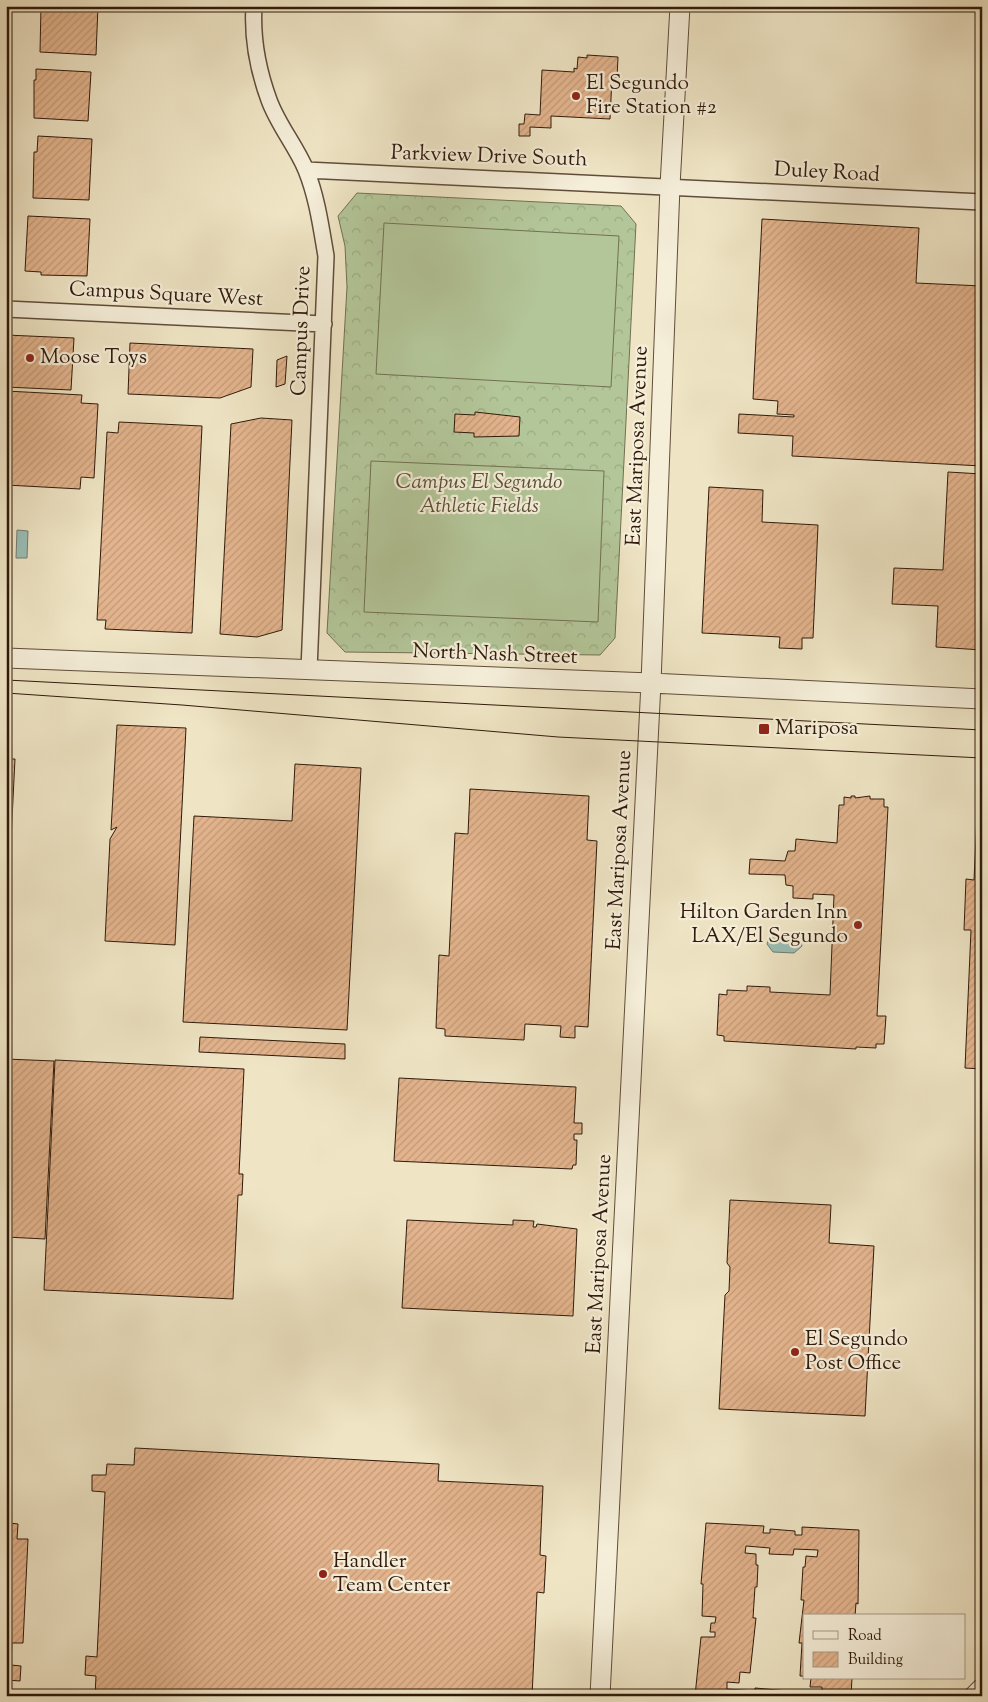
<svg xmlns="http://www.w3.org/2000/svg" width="988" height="1702" viewBox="0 0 988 1702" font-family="'Sorts Mill Goudy',serif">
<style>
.forest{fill:url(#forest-crowns);stroke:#727052}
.pitch{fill:#b3c699;stroke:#727052}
.water{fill:#9abfb7;stroke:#707d72}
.building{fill:url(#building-hatch);stroke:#301a0b}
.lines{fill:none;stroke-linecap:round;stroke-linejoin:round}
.minor-casing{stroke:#604d3a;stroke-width:18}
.tertiary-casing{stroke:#604d3a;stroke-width:21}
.minor{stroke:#f5eed9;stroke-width:15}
.tertiary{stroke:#f5eed9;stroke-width:19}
.tram{stroke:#301a0b;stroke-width:1}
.poi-dot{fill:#8f2418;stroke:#f5eed9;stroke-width:2}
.labels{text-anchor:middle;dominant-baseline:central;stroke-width:4.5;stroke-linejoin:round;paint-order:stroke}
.poi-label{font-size:21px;fill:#301a0b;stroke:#f5eed9;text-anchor:start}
.street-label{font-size:21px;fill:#301a0b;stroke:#f5eed9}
.park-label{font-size:21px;font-style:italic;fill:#574e36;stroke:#f5eed9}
</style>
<defs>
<pattern id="forest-crowns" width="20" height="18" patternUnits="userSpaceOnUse" patternTransform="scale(1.25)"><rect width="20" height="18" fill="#b3c699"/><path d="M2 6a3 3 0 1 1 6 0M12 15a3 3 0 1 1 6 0" fill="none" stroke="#9aaa82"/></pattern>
<pattern id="building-hatch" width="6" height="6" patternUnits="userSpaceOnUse" patternTransform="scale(1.25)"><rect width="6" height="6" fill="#e3b48d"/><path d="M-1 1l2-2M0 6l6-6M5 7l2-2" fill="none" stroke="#c39a78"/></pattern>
</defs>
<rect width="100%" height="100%" fill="#efe5c5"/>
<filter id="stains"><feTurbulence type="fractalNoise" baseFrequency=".004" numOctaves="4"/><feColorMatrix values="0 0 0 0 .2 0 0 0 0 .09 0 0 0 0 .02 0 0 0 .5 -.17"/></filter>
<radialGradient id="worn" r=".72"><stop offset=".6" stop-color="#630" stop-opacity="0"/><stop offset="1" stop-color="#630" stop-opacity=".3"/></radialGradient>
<!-- forest -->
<path class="forest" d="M 357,193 L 621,206 L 636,224 L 615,638 L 600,655 L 345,652 L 327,633 L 347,287 L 345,246 L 338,216 Z"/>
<!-- pitch -->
<path class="pitch" d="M 384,223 L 619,236 L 611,387 L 376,374 Z
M 371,461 L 604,471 L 598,622 L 364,612 Z"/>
<!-- water -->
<path class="water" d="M 17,530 L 28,531 L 27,558 L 16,558 Z
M 774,935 L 795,936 L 801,942 L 802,946 L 794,953 L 773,952 L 767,944 L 769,939 Z"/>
<!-- building -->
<path class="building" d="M 41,6 L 98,6 L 96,55 L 40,52 Z
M 587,55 L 618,57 L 617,78 L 612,78 L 610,119 L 551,116 L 551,128 L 530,127 L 530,136 L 519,136 L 519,124 L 524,124 L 525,114 L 540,115 L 542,70 L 574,72 L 574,68 L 577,69 L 578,57 L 587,58 Z
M 36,69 L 91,72 L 88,121 L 34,118 L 34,80 L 36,80 Z
M 38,136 L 92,139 L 89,200 L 33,198 L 34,152 L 37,152 Z
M 28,216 L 90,219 L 87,276 L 41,275 L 41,272 L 25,271 Z
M 762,219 L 919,228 L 916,283 L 982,286 L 982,466 L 792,456 L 793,436 L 738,433 L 739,414 L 794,417 L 794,415 L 777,414 L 778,401 L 753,399 Z
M 6,335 L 74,338 L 71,390 L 6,387 Z
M 130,343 L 253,349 L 251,387 L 220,398 L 128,394 Z
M 287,356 L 285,384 L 276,387 L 277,360 Z
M 6,391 L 82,395 L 81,403 L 98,404 L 94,478 L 81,477 L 80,489 L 6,485 Z
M 475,412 L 520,417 L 519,436 L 474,437 L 474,433 L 454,432 L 455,414 L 475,415 Z
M 261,418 L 292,420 L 282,630 L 257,637 L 220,634 L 231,424 Z
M 119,422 L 202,426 L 192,633 L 105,629 L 106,620 L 97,620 L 107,432 L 118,433 Z
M 948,472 L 982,474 L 982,650 L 936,647 L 938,606 L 892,604 L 894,568 L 943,570 Z
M 709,487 L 763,490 L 762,522 L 818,525 L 813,638 L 802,638 L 802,649 L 779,648 L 780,637 L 702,633 Z
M 117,725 L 186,728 L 175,945 L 105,941 L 110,839 L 117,827 L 111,830 Z
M 6,759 L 15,759 L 7,921 L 6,921 Z
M 295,764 L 361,768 L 347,1030 L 183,1022 L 194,816 L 292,821 Z
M 470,789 L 589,796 L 587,840 L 597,841 L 588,1027 L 575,1026 L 575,1038 L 560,1037 L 561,1026 L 525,1024 L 524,1040 L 445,1036 L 445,1029 L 436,1028 L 439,955 L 449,956 L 455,833 L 468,834 Z
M 978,794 L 982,794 L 982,1069 L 965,1068 L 971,930 L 964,930 L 966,879 L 974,880 Z
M 851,796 L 855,796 L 855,798 L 870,796 L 870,799 L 884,799 L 884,807 L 888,807 L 877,1016 L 886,1016 L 884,1044 L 876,1044 L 876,1048 L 856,1047 L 856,1049 L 724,1041 L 724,1036 L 717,1035 L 719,994 L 727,995 L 727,990 L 747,991 L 747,986 L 770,987 L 770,992 L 830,995 L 834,895 L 813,894 L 813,899 L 793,898 L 793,886 L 786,885 L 785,875 L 749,874 L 750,859 L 785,861 L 788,851 L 795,851 L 796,839 L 837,843 L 839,805 L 844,805 L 844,797 L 851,798 Z
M 200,1037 L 345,1044 L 345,1059 L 199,1052 Z
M 6,1059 L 54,1061 L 45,1239 L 6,1237 Z
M 55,1060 L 244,1069 L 239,1174 L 243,1174 L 242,1195 L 238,1195 L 233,1299 L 44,1290 Z
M 399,1078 L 576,1087 L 574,1123 L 582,1123 L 582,1134 L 574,1134 L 574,1140 L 577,1140 L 576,1165 L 573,1165 L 572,1169 L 394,1161 Z
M 730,1200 L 831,1205 L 829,1243 L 874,1246 L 865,1416 L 719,1409 L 725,1295 L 729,1291 L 730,1267 L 727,1263 Z
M 407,1220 L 513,1225 L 513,1220 L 534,1221 L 533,1227 L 536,1227 L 537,1224 L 577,1229 L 573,1316 L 402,1308 Z
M 135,1448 L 439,1464 L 438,1481 L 543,1486 L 540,1555 L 546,1556 L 544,1593 L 537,1592 L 532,1696 L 95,1696 L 96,1676 L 85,1675 L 86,1656 L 97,1657 L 105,1492 L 92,1491 L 92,1475 L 106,1475 L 107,1464 L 134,1465 Z
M 6,1506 L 11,1506 L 10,1523 L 18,1524 L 17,1539 L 28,1539 L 23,1643 L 12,1643 L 11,1665 L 21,1666 L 20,1681 L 6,1680 Z
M 706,1523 L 764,1526 L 763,1533 L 770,1533 L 770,1529 L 795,1531 L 795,1535 L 802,1535 L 802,1527 L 859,1530 L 858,1604 L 856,1603 L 855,1616 L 804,1616 L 804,1676 L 800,1676 L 802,1643 L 799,1643 L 804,1600 L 801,1600 L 803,1567 L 805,1567 L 806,1556 L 817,1557 L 818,1550 L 794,1549 L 793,1555 L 769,1554 L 770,1548 L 746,1546 L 745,1553 L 756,1554 L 756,1565 L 758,1565 L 757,1587 L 755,1587 L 753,1618 L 756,1618 L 750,1673 L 740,1672 L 739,1683 L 727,1682 L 727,1689 L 755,1691 L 755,1688 L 822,1694 L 822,1687 L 810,1687 L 811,1678 L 852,1678 L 851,1696 L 695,1696 L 701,1637 L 715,1637 L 715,1632 L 710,1632 L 711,1623 L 715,1623 L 716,1617 L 702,1616 L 703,1584 L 701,1584 Z"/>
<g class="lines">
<!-- minor casing -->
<g class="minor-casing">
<path id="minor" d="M 254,6 C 252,37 258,70 269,100 C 278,125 296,146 306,170 C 317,197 321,227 326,256 L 309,670
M 306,170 L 982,202
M 6,309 L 324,324"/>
</g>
<!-- tertiary casing -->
<g class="tertiary-casing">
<path id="tertiary" d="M 6,658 L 651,683 L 982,699
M 600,1696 L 651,683 L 670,186 L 680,6
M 974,1696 L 982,1688"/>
</g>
<!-- minor -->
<use href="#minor" class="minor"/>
<!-- tertiary -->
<use href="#tertiary" class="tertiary"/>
<!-- tram -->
<path class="tram" d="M 6,680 L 982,730
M 6,693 L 182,705 L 558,737 L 982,758"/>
</g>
<!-- markers -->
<g class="poi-dot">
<circle cx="576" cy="96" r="5"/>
<circle cx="30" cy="358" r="5"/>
<rect x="758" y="723" width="12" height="12" rx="2.5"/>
<circle cx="858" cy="925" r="5"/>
<circle cx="795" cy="1352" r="5"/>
<circle cx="323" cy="1574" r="5"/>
</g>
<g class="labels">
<!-- poi labels -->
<g class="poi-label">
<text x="586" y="84">El Segundo<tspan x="586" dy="24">Fire Station #2</tspan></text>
<text x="40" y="358">Moose Toys</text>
<text x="775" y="729">Mariposa</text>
<text x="848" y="913" text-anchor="end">Hilton Garden Inn<tspan x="848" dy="24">LAX/El Segundo</tspan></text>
<text x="805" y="1340">El Segundo<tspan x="805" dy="24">Post Office</tspan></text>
<text x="333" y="1562">Handler<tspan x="333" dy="24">Team Center</tspan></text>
</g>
<!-- street labels -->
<g class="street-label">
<text transform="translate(489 157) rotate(2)">Parkview Drive South</text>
<text transform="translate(827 173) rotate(3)">Duley Road</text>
<text transform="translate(166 295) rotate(3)">Campus Square West</text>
<text transform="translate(302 331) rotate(-88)">Campus Drive</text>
<text transform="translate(638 446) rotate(-88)">East Mariposa Avenue</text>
<text transform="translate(495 655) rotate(2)">North Nash Street</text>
<text transform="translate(620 850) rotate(-87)">East Mariposa Avenue</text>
<text transform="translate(600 1254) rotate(-87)">East Mariposa Avenue</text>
</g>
<!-- park labels -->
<g class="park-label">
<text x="479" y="483">Campus El Segundo<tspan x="479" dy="24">Athletic Fields</tspan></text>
</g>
</g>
<!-- margin -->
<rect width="988" height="1702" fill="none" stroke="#efe5c5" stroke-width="25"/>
<rect x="8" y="8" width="973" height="1687" fill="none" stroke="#301a0b" stroke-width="2.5"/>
<rect x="12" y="12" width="963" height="1677" fill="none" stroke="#301a0b"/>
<!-- legend -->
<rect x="803" y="1614" width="162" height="65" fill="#f5eed9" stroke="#a69987"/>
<rect x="813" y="1631" width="25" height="8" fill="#f5eed9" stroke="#a69987"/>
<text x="848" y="1640" font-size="15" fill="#301a0b">Road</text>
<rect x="813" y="1652" width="25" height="15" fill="url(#building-hatch)" stroke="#a69987"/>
<text x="848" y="1664" font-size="15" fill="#301a0b">Building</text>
<rect width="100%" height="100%" filter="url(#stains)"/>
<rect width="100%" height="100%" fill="url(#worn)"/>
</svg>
